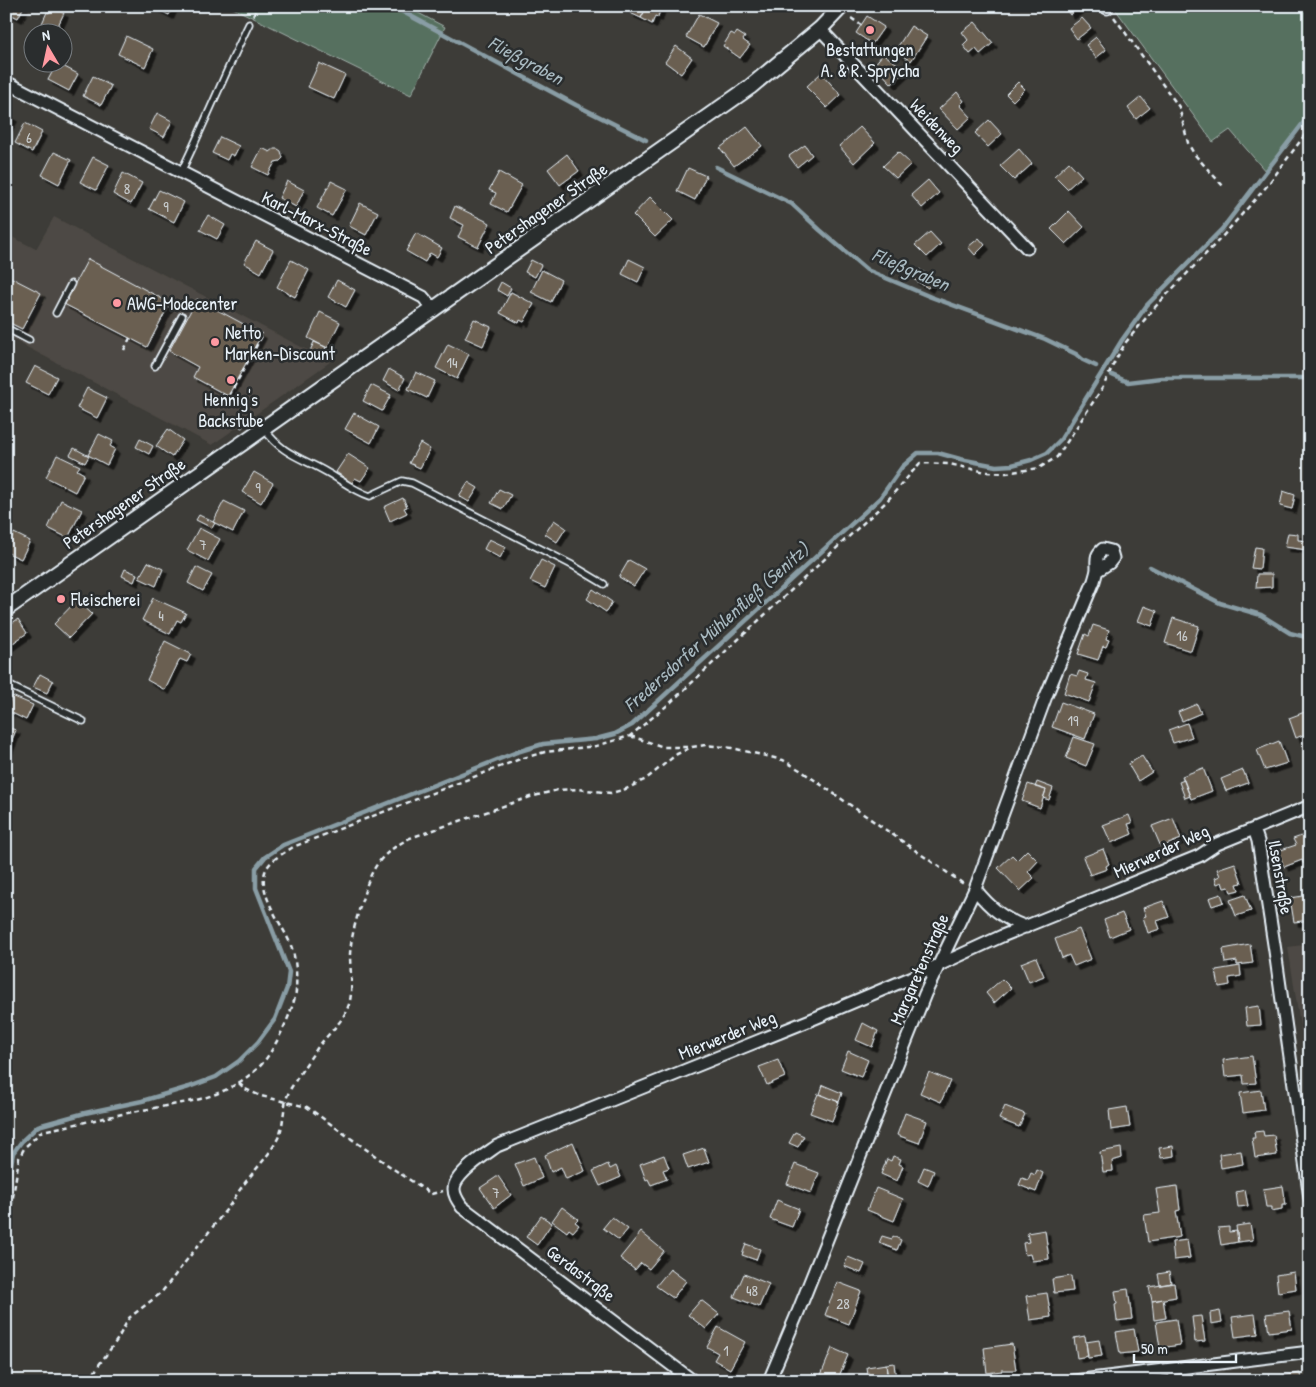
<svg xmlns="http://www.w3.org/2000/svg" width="1316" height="1387" viewBox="0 0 1316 1387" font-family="'Patrick Hand',sans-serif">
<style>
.built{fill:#4d4944}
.green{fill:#57705e;stroke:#a0b0ab}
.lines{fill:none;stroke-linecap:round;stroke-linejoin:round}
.stream{stroke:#899da5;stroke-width:4.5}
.building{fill:#6a5f51;stroke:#e8f1f8;filter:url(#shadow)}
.service-casing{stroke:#e8f1f8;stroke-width:9}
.minor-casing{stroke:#e8f1f8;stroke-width:15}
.tertiary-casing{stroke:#e8f1f8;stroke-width:18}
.path{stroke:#e8f1f8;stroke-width:2.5;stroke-dasharray:5 4;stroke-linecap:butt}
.service{stroke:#2a2d2e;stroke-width:5.5}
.minor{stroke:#2a2d2e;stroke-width:11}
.tertiary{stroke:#2a2d2e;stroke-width:14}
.poi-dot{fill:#ff9aa2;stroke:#2a2d2e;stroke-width:2}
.labels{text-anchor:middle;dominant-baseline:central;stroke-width:5;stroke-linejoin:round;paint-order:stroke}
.number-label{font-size:15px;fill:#c8ccce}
.poi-label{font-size:18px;fill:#e8f1f8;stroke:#2a2d2e;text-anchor:start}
.street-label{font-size:18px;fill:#e8f1f8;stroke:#2a2d2e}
.water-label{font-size:19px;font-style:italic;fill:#a8b9c0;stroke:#2a2d2e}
</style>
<defs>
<filter id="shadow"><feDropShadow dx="4.5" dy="4.5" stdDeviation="0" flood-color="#0009"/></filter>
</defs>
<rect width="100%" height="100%" fill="#3d3c38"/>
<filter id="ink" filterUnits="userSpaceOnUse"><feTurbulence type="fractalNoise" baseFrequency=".02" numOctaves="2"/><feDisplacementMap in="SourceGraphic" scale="10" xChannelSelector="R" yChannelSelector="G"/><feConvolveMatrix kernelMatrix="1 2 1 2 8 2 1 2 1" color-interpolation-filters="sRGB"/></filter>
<g filter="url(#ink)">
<!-- built -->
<path class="built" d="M 54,217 L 330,362 L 212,445 L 6,336 L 6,234 L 36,249 Z
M 1310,944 L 1310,1029 L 1301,1031 L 1288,947 Z"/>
<!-- green -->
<path class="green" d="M 229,6 L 405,6 L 445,27 L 411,95 Z
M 1113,6 L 1310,6 L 1310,113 L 1266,172 L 1230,130 L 1213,142 Z"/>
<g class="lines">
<!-- stream -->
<path class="stream" d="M 392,6 L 576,105 L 646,140
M 716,167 L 792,204 L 820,230 L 867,270 L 931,297 L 1045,339 L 1076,354 L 1083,360 L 1096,366
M 1112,375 L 1128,382 L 1161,378 L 1310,378
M 1150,567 L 1220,603 L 1261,615 L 1290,633 L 1310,638
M 6,1193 L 13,1153 L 22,1141 L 38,1126 L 85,1113 L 142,1101 L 189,1087 L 216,1077 L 239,1061 L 258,1042 L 275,1019 L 287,988 L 289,972 L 256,888 L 256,868 L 265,857 L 283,845 L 517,752 L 543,744 L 596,739 L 615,734 L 632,725 L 880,498 L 902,467 L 918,453 L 938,453 L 960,459 L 996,466 L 1012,465 L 1031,460 L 1047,453 L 1061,439 L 1122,340 L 1147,305 L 1222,229 L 1310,114"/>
</g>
<!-- building -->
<path class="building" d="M 8,6 L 24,6 L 18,18 L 6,12 Z
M 152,6 L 173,6 L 169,15 Z
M 633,6 L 647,6 L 641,18 L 630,13 Z
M 647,6 L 661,6 L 658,17 L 655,16 L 652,24 L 641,18 Z
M 1064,6 L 1081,6 L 1081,7 L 1070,15 Z
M 51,8 L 64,13 L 55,32 L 50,32 L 40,28 L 47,12 L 49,13 Z
M 699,14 L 717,23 L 704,47 L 686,37 Z
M 867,16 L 884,27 L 872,44 L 856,33 Z
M 1082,18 L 1091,28 L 1077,39 L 1069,28 Z
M 975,22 L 993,43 L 980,54 L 976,49 L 970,54 L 963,45 L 968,40 L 962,32 Z
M 911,26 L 927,36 L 911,61 L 895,51 Z
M 737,32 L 745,37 L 743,40 L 750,45 L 740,58 L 723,46 L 731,33 L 735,35 Z
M 126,36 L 153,49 L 145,67 L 118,54 Z
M 1096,37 L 1106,50 L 1096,58 L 1086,45 Z
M 676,46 L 692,58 L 681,74 L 665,62 Z
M 883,54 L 907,70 L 892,84 L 874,65 Z
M 57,63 L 78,74 L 69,91 L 48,80 Z
M 319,63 L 345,75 L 334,99 L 308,87 Z
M 821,73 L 841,95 L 827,108 L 806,87 Z
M 93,76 L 111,86 L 101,105 L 83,96 Z
M 1018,82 L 1025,89 L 1013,101 L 1006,94 Z
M 957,92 L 964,101 L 960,105 L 971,117 L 958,129 L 939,109 Z
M 1141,97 L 1150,108 L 1136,119 L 1128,108 Z
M 6,113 L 13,117 L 6,130 Z
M 157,113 L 172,121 L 164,137 L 149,129 Z
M 989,120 L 1002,134 L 988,147 L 975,133 Z
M 25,123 L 42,132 L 32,152 L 15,143 Z
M 747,127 L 762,146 L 734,166 L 720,148 Z
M 860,127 L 875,143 L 854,163 L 839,146 Z
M 220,137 L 239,146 L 234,156 L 230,154 L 227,160 L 212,153 Z
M 805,145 L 812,155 L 797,167 L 789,156 Z
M 262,148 L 270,152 L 274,149 L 278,149 L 281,151 L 282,155 L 283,158 L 280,161 L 275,162 L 268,175 L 252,167 Z
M 1019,149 L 1032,164 L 1014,180 L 1000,166 Z
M 54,152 L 71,160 L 59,184 L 42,175 Z
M 898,152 L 911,164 L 896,178 L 883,166 Z
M 567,154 L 579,171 L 560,185 L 548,169 Z
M 93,157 L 109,165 L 96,190 L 80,182 Z
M 1069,162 L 1082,176 L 1067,189 L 1054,176 Z
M 688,168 L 706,176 L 695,200 L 677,191 Z
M 499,172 L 522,185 L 507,212 L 491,204 L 496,193 L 489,190 Z
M 123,173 L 142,183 L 131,204 L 113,194 Z
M 928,180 L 939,193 L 922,208 L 911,195 Z
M 287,181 L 304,190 L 296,207 L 279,198 Z
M 331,181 L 347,189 L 332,216 L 317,208 Z
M 159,190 L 184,202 L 174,222 L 149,209 Z
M 650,197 L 673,220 L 655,237 L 633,215 Z
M 360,203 L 378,212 L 366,235 L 349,226 Z
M 455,206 L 490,223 L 478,247 L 458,237 L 464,225 L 450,218 Z
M 1069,211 L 1084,227 L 1066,244 L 1051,229 Z
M 208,215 L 225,225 L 217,239 L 200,230 Z
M 930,232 L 941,244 L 927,257 L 915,245 Z
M 416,233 L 442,248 L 437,257 L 430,253 L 425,262 L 406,251 Z
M 979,238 L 985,245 L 975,255 L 968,247 Z
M 256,241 L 273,250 L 261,273 L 244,263 Z
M 88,259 L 170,303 L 147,347 L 64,304 Z
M 629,259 L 645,267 L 638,282 L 622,274 Z
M 291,260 L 309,270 L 295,297 L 277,287 Z
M 531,260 L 541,265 L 535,277 L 525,272 Z
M 919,269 L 934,279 L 928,288 L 913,279 Z
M 542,270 L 561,280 L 551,302 L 531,292 Z
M 6,275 L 41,293 L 22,329 L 6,321 Z
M 337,280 L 355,290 L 346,307 L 328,297 Z
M 501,282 L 511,288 L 507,296 L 497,290 Z
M 511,292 L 534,304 L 524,322 L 520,320 L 519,323 L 500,313 Z
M 197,299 L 262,334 L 228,396 L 193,377 L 198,367 L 169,351 Z
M 320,312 L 340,322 L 327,348 L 308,338 Z
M 474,319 L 491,327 L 483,346 L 465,338 Z
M 314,342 L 326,347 L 322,356 L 310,351 Z
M 448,344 L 469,354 L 457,379 L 436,368 Z
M 35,366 L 57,377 L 48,394 L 26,383 Z
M 389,369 L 405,378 L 399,390 L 383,381 Z
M 416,372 L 435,381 L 427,398 L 408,389 Z
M 371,385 L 391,395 L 382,411 L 363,401 Z
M 87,388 L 107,398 L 97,418 L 77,408 Z
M 354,413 L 379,427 L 371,443 L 345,429 Z
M 168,429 L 183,440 L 172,457 L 156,446 Z
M 99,434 L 113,441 L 110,446 L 115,449 L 107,465 L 88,455 Z
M 140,439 L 153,446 L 149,454 L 136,447 Z
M 420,443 L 430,449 L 420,468 L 409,463 Z
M 74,448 L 89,456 L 85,463 L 70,455 Z
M 348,454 L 370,468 L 361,481 L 355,478 L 352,483 L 336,472 Z
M 57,455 L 80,466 L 77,470 L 84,474 L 75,492 L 46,477 Z
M 254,472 L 273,483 L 261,503 L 242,492 Z
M 468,482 L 478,488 L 469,502 L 459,496 Z
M 499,489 L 511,495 L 503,509 L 491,503 Z
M 1283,491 L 1295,495 L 1292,509 L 1280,506 Z
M 403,498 L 407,507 L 404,508 L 407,513 L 390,521 L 384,507 Z
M 61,500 L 82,510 L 68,538 L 48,528 Z
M 224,501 L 244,511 L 233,532 L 213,522 Z
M 199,515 L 215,523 L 212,528 L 196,520 Z
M 554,520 L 566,528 L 557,542 L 545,534 Z
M 199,528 L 220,539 L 208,561 L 187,550 Z
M 14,533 L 30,541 L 21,559 L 6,552 L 6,548 Z
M 1288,533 L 1298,534 L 1298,540 L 1308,541 L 1307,550 L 1285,547 Z
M 489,539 L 506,547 L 500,558 L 484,549 Z
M 1255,547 L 1262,548 L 1260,569 L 1251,568 Z
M 541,560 L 555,567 L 545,588 L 530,581 Z
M 629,560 L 645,569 L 634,586 L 619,577 Z
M 148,562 L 163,569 L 156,586 L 139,578 Z
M 196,567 L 212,575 L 203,591 L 188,583 Z
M 125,569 L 137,574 L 134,582 L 122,576 Z
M 1257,574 L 1272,574 L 1272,587 L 1256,588 Z
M 593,589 L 612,602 L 606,612 L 587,599 Z
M 153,598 L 186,613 L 181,622 L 177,620 L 170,634 L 142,620 Z
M 77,600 L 92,614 L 69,638 L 54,624 Z
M 1144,606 L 1157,611 L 1152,626 L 1138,621 Z
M 1173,618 L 1199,626 L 1191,651 L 1165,643 Z
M 18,619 L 27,633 L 6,648 L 6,627 Z
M 1093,625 L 1109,630 L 1106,639 L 1109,640 L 1106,647 L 1103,646 L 1098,660 L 1078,654 L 1085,634 L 1089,636 Z
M 165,641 L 191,654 L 187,662 L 180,659 L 165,690 L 147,680 Z
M 1079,671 L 1088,674 L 1086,680 L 1096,683 L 1089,702 L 1064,693 L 1070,674 L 1077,676 Z
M 40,674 L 53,681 L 47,693 L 33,687 Z
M 12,696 L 33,705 L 26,720 L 6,710 Z
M 1061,702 L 1094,714 L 1085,739 L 1052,727 Z
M 1197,704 L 1201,713 L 1182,721 L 1178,712 Z
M 1310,710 L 1310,735 L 1306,736 L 1305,734 L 1296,738 L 1289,718 Z
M 1187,723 L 1192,737 L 1173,743 L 1168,730 Z
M 6,727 L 16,730 L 6,754 Z
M 1074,737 L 1095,744 L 1086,766 L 1066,758 Z
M 1279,741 L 1287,763 L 1265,770 L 1257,750 Z
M 1142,756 L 1152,772 L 1138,781 L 1128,764 Z
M 1203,768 L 1212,791 L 1191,799 L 1182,776 Z
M 1243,770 L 1248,783 L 1226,791 L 1221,779 Z
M 1184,780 L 1190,796 L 1185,798 L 1179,782 Z
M 1037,782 L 1053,788 L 1049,800 L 1043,798 L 1046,790 L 1035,787 Z
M 1028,784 L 1046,790 L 1040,808 L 1022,801 Z
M 1129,815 L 1132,823 L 1128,824 L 1132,834 L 1111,843 L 1103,825 Z
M 1173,818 L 1181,839 L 1161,847 L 1152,826 Z
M 1310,833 L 1310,862 L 1304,864 L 1302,860 L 1284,867 L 1278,851 L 1296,845 L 1293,839 Z
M 1103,849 L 1109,864 L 1106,866 L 1107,869 L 1090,875 L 1083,857 Z
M 1027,850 L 1038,861 L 1028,872 L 1034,878 L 1020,891 L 998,868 L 1012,855 L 1017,860 Z
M 1235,863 L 1242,883 L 1237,884 L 1239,890 L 1231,892 L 1229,887 L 1224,888 L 1222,882 L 1217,884 L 1215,878 L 1220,876 L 1217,869 Z
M 1221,894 L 1224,902 L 1212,906 L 1209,898 Z
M 1245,895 L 1251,911 L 1236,916 L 1230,900 Z
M 1310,895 L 1310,920 L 1294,922 L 1290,898 Z
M 1163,901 L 1169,917 L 1157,921 L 1160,929 L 1148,933 L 1143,917 L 1146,916 L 1143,908 Z
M 1122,913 L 1129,929 L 1110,937 L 1104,920 Z
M 1079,929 L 1091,959 L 1074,966 L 1069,955 L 1062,958 L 1055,939 Z
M 1250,944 L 1253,963 L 1237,965 L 1237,961 L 1225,963 L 1223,949 Z
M 1036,957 L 1044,976 L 1029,982 L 1021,963 Z
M 1240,966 L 1241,976 L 1229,978 L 1230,985 L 1219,987 L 1216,970 Z
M 1002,979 L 1011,988 L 994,1003 L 986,993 Z
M 1310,997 L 1310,1023 L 1307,1023 L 1304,998 Z
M 1259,1006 L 1261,1025 L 1247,1026 L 1245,1008 Z
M 863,1023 L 878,1031 L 872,1047 L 856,1040 Z
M 848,1051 L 868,1060 L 861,1077 L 841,1069 Z
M 1252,1056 L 1256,1083 L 1244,1084 L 1243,1075 L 1225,1077 L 1223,1060 Z
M 778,1060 L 785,1077 L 767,1085 L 759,1067 Z
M 929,1072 L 950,1081 L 941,1102 L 920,1093 Z
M 823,1085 L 842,1093 L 839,1102 L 820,1094 Z
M 1261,1090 L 1264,1110 L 1243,1113 L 1240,1093 Z
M 818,1094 L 839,1102 L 832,1121 L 810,1113 Z
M 1005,1106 L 1025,1114 L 1019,1127 L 999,1119 Z
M 1127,1107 L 1130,1127 L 1111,1130 L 1109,1110 Z
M 905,1113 L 927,1121 L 919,1143 L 897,1135 Z
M 1263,1131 L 1264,1136 L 1274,1135 L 1277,1155 L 1255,1158 L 1252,1138 L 1255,1138 L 1254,1132 Z
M 795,1132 L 804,1136 L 798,1147 L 789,1143 Z
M 573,1142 L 585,1171 L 566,1179 L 561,1167 L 551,1172 L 545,1155 Z
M 1173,1146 L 1174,1156 L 1161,1158 L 1159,1148 Z
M 704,1148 L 709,1162 L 688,1169 L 683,1155 Z
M 1121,1148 L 1122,1158 L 1112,1161 L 1113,1171 L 1103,1172 L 1100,1152 Z
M 1241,1151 L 1243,1164 L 1221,1168 L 1219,1154 Z
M 664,1155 L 669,1168 L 663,1170 L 667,1179 L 651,1185 L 648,1179 L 646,1180 L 640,1164 Z
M 893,1156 L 901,1159 L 899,1164 L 903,1166 L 897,1181 L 881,1174 L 887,1159 L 891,1161 Z
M 534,1157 L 542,1178 L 524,1186 L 515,1164 Z
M 608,1164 L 610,1169 L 616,1166 L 621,1177 L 600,1186 L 593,1171 Z
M 795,1164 L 819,1173 L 811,1193 L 787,1184 Z
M 924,1167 L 934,1171 L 928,1186 L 918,1181 Z
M 1037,1170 L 1043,1173 L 1036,1192 L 1019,1185 L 1022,1178 L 1028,1180 L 1031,1173 L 1035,1175 Z
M 498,1176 L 511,1195 L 494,1208 L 480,1188 Z
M 1177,1186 L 1180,1210 L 1176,1211 L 1180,1237 L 1148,1242 L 1144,1215 L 1160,1213 L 1156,1189 Z
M 1283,1186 L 1286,1205 L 1282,1205 L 1282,1209 L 1271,1211 L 1271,1207 L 1266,1207 L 1263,1189 Z
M 876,1188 L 903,1199 L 894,1221 L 867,1210 Z
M 1245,1190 L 1248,1206 L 1238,1207 L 1236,1192 Z
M 777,1200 L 799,1209 L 792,1227 L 770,1219 Z
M 562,1207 L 578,1219 L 575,1222 L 579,1225 L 573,1232 L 569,1229 L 567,1232 L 552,1221 Z
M 541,1216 L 552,1223 L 537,1245 L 526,1237 Z
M 612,1217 L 628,1229 L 619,1240 L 603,1228 Z
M 1250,1224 L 1253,1240 L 1238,1242 L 1236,1226 Z
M 1229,1227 L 1229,1232 L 1237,1231 L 1238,1242 L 1221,1245 L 1218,1228 Z
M 1045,1230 L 1049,1259 L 1032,1261 L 1030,1254 L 1025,1255 L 1023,1243 L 1029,1242 L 1027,1233 Z
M 641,1232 L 664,1251 L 649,1269 L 641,1263 L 635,1270 L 620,1258 Z
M 882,1236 L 892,1239 L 893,1236 L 901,1240 L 897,1250 L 879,1243 Z
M 1187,1240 L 1190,1258 L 1174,1260 L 1172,1242 Z
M 746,1244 L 760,1249 L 756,1260 L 742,1255 Z
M 848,1257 L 865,1264 L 861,1273 L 844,1266 Z
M 670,1269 L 686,1281 L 673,1298 L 656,1286 Z
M 1169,1272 L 1171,1283 L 1160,1285 L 1158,1274 Z
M 1294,1272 L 1296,1289 L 1278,1292 L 1276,1275 Z
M 744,1274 L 769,1284 L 759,1307 L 734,1297 Z
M 1071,1276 L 1073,1291 L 1054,1293 L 1052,1279 Z
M 837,1282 L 861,1291 L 849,1324 L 825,1315 Z
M 1174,1283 L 1176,1297 L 1152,1301 L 1149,1287 Z
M 1128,1289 L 1132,1319 L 1117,1321 L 1115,1305 L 1117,1304 L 1115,1291 Z
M 1047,1293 L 1051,1317 L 1030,1320 L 1026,1296 Z
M 1163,1299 L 1166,1318 L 1154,1320 L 1152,1301 Z
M 701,1300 L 719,1314 L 706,1329 L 688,1315 Z
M 1220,1311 L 1222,1322 L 1211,1324 L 1210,1313 Z
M 1289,1311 L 1292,1329 L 1269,1332 L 1266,1314 Z
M 1255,1314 L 1258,1334 L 1235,1337 L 1232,1317 Z
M 1201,1316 L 1205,1341 L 1195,1342 L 1192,1317 Z
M 1176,1319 L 1180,1345 L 1160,1348 L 1156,1322 Z
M 718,1327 L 745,1342 L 730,1369 L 714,1360 L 718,1353 L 707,1347 Z
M 1134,1329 L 1138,1352 L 1120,1354 L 1116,1332 Z
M 1085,1336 L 1088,1356 L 1077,1358 L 1074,1338 Z
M 1099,1340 L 1102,1356 L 1088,1358 L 1086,1342 Z
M 1012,1344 L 1016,1370 L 1001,1370 L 1002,1371 L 987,1373 L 984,1348 Z
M 832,1348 L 848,1355 L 837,1381 L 821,1375 Z
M 894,1363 L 896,1381 L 888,1381 L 886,1364 Z
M 886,1364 L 888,1381 L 869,1381 L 867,1367 Z
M 1300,1373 L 1301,1381 L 1276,1381 L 1275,1377 Z"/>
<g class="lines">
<!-- service casing -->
<g class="service-casing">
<path id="service" d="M 181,172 C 205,123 225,73 249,24
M 56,313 L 71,284
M 6,328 L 29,340
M 155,366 L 182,316
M 264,429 C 284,456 301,457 328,473 C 342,481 355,491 370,496 L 402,481 L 412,483 L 572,565 L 604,584
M 6,684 L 83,721
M 1171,1369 L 1173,1381"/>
</g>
<!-- minor casing -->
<g class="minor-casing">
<path id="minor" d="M 1106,6 L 1107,8
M 820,29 L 1027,248
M 6,82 L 423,297 L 434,310
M 1254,829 L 1258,841 L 1275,951 L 1310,1198
M 975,889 C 990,908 1004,919 1026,927
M 693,1381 L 462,1207 C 458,1201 454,1196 454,1189 C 454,1174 486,1154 497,1146 L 808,1021 L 915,976 L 1002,936 L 1199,856 L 1217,844 L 1310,806
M 769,1381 L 798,1312 L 925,994 L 975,889 L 1046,696 L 1094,581 C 1095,577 1097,572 1097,568 C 1097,559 1095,556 1103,549 L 1111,551 L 1113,558 L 1109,563 L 1098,570
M 1074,1381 L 1310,1352"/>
</g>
<!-- tertiary casing -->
<g class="tertiary-casing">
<path id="tertiary" d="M 6,609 L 750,87 L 820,29 L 842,6"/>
</g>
<!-- path -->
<path class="path" d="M 253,16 L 259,6
M 1114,17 L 1179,107 L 1188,143 L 1194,154 L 1223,186
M 851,18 L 861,25
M 124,350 L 130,338
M 222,395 L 228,398 L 263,334
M 241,428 L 247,414
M 630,736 L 664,747 L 690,747
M 239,1083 L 245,1089 L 261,1096 L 307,1107 L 395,1170 L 431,1194 L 443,1191
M 6,1242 L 19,1158 L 25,1147 L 42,1131 C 74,1125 106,1117 138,1111 C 167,1105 196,1103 223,1091 C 235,1086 248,1077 258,1068 C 272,1056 294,1010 296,991 C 297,975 296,957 290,943 C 282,924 258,894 265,872 C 269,860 283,854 293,847 L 520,759 L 545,752 L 596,746 L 630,736 L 670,703 L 886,502 L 920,463 L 949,464 L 986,472 L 1006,473 L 1039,468 L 1057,457 L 1103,387 L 1116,359 L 1126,342 L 1156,306 L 1222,237 L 1267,186 L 1310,128
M 6,1247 L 8,1269 L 6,1279
M 90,1381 L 98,1366 L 117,1340 L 129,1318 L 161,1293 L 233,1201 C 245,1178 268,1160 279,1136 C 285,1121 282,1103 291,1088 C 299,1075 307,1062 316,1050 C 326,1035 342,1024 348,1007 C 354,993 350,970 350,954 C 351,939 355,924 359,910 C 370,873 374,857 410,838 L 530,797 L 558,790 L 578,789 L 611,793 L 626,789 L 646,779 L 677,754 L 692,747 L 705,745 L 732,748 L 783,760 L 800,770 L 965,885"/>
<!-- service -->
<use href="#service" class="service"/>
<!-- minor -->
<use href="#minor" class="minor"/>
<!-- tertiary -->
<use href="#tertiary" class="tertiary"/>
</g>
</g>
<!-- markers -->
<g class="poi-dot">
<circle cx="870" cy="30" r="5"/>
<circle cx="117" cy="303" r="5"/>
<circle cx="215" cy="342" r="5"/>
<circle cx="231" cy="380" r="5"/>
<circle cx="61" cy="599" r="5"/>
</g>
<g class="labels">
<!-- number labels -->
<g class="number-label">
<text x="29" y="137">6</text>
<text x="127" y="188">8</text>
<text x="166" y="206">9</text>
<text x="452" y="362">14</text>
<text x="258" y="487">9</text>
<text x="203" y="544">7</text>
<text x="161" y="615">4</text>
<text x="1182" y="635">16</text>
<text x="1073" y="720">19</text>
<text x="496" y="1192">7</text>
<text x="752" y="1290">48</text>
<text x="843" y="1303">28</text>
<text x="726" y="1350">1</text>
</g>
<!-- poi labels -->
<g class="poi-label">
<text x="870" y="49" text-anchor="middle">Bestattungen<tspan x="870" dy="21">A. &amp; R. Sprycha</tspan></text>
<text x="127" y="303">AWG-Modecenter</text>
<text x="225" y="332">Netto<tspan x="225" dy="21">Marken-Discount</tspan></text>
<text x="231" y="399" text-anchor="middle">Hennig's<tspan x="231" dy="21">Backstube</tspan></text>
<text x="71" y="599">Fleischerei</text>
</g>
<!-- street labels -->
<g class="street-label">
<text transform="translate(937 126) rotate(46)">Weidenweg</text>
<text transform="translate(546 208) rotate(-35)">Petershagener Straße</text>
<text transform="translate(317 223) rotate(27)">Karl-Marx-Straße</text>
<text transform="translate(124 503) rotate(-35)">Petershagener Straße</text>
<text transform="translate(1161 851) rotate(-25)">Mierwerder Weg</text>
<text transform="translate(1281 877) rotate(80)">Ilsenstraße</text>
<text transform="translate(919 969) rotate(-66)">Margaretenstraße</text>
<text transform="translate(727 1035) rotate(-22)">Mierwerder Weg</text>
<text transform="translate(581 1273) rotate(37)">Gerdastraße</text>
</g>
<!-- water labels -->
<g class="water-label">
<text transform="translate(526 60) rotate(28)">Fließgraben</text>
<text transform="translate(911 269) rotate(23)">Fließgraben</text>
<text transform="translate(716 627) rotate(-42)">Fredersdorfer Mühlenfließ (Senitz)</text>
</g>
</g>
<!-- margin -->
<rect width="1316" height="1387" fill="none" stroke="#2a2d2e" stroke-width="25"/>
<rect x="12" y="12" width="1291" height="1362" fill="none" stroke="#e8f1f8" stroke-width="2" filter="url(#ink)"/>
<!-- north arrow -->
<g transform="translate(48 48) rotate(351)"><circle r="24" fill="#2a2d2e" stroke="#767b7f"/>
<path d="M0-4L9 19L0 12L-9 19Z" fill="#ff9aa2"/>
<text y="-8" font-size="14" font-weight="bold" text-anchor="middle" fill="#e8f1f8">N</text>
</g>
<!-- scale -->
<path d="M1134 1354v8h102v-8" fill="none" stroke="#e8f1f8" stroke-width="2.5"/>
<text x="1141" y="1354" font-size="15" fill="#e8f1f8" stroke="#2a2d2e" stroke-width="4" paint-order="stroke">50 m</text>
</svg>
